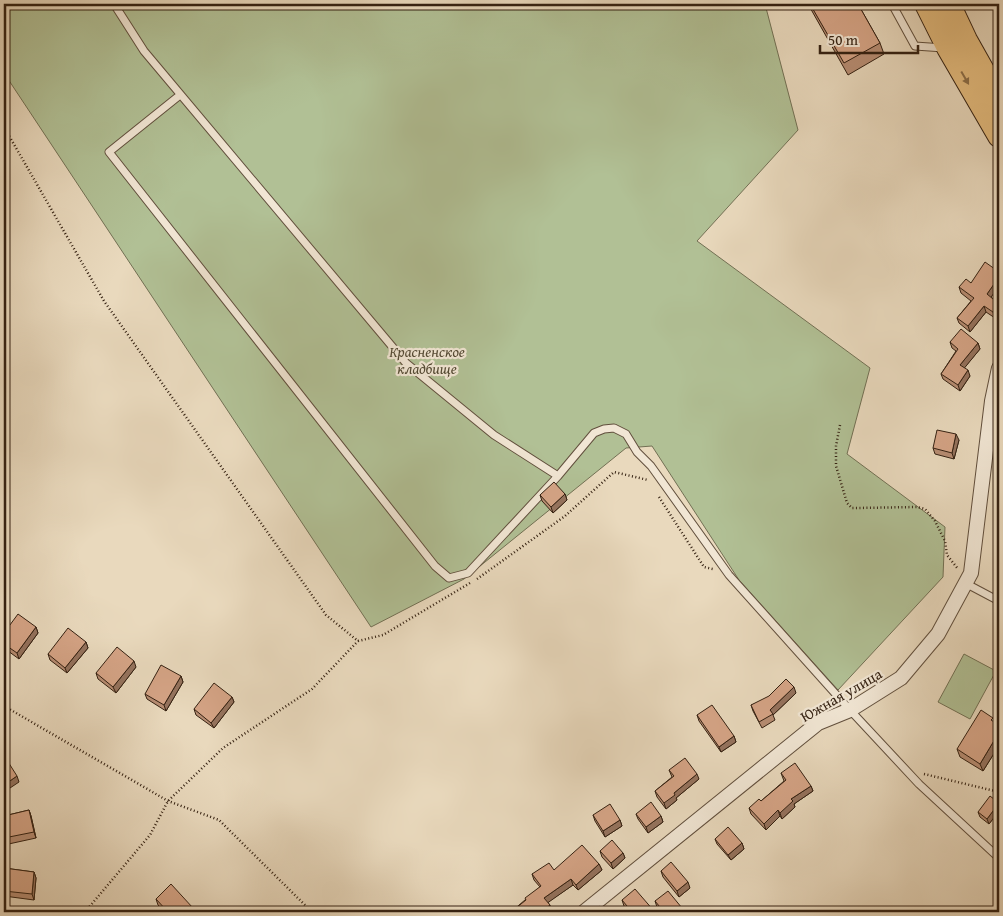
<svg xmlns="http://www.w3.org/2000/svg" width="1003" height="916" viewBox="0 0 1003 916" font-family="'Gentium Book Plus',serif">
<style>
.green{fill:#b1c095;stroke:#727054}
.lines{fill:none;stroke-linecap:round;stroke-linejoin:round}
.lane-casing{stroke:#614f3d;stroke-width:9}
.street-casing{stroke:#614f3d;stroke-width:16}
.primary-casing{stroke:#342112;stroke-width:24}
.path{stroke:#342112;stroke-width:2.5;stroke-dasharray:1 2.5;stroke-linecap:butt}
.lane{stroke:#f1e6d4;stroke-width:7}
.street{stroke:#f1e6d4;stroke-width:14}
.primary{stroke:#e4bc7e;stroke-width:22}
.wall{fill:#b78d73;stroke:#342112}
.shaded-wall{fill:#95735e;stroke:#342112}
.building{fill:#d5a486;stroke:#342112}
.oneway{fill:#8c6e48}
.labels{text-anchor:middle;dominant-baseline:central;stroke-width:4.5;stroke-linejoin:round;paint-order:stroke}
.park-label{font-size:15px;font-style:italic;fill:#534933;stroke:#f1e6d4}
.street-label{font-size:15px;fill:#342112;stroke:#f1e6d4}
</style>
<rect width="100%" height="100%" fill="#e9d9bd"/>
<filter id="stains"><feTurbulence type="fractalNoise" baseFrequency=".004" numOctaves="4"/><feColorMatrix values="0 0 0 0 .2 0 0 0 0 .09 0 0 0 0 .02 0 0 0 .5 -.17"/></filter>
<radialGradient id="worn" r=".72"><stop offset=".6" stop-color="#630" stop-opacity="0"/><stop offset="1" stop-color="#630" stop-opacity=".3"/></radialGradient>
<!-- green -->
<path class="green" d="M 4,4 L 765,4 L 798,130 L 697,241 L 870,368 L 847,454 L 945,527 L 943,577 L 838,690 L 739,580 L 652,446 L 626,448 L 464,579 L 371,627 L 4,73 Z
M 964,654 L 996,671 L 970,719 L 938,702 Z"/>
<g class="lines">
<!-- lane casing -->
<g class="lane-casing">
<path id="lane" d="M 114,4 L 144,51 L 406,363 L 494,435 L 558,476 L 594,433 L 604,429 L 614,428 L 626,434 L 637,452 L 651,466 L 729,575 L 850,710 L 919,784 L 999,858
M 892,4 L 915,46 L 944,48
M 180,95 L 109,152 L 435,566 L 449,578 L 468,573 L 558,476
M 965,583 L 999,601"/>
</g>
<!-- street casing -->
<g class="street-casing">
<path id="street" d="M 584,912 L 818,723 L 850,710 L 901,678 L 938,634 L 971,573 L 992,401 L 999,368"/>
</g>
<!-- primary casing -->
<g class="primary-casing">
<path id="primary" d="M 926,4 L 948,48 L 999,136
M 949,4 L 966,40 L 999,99"/>
</g>
<!-- path -->
<path class="path" d="M 4,127 L 104,301 L 326,615 L 358,641 L 383,635 L 470,583
M 840,425 L 836,446 L 836,466 L 847,503 L 852,508 L 856,508 L 917,507 L 925,509 L 935,521 L 945,541 L 947,555 L 958,569
M 659,497 L 704,567 L 713,569
M 477,579 L 565,516 L 614,472 L 648,480
M 4,706 L 168,801 L 219,820 L 312,912
M 924,774 L 999,792
M 85,912 L 150,835 L 168,801 L 223,748 L 312,689 L 358,641"/>
<!-- lane -->
<use href="#lane" class="lane"/>
<!-- street -->
<use href="#street" class="street"/>
<!-- primary -->
<use href="#primary" class="primary"/>
</g>
<!-- wall -->
<path class="wall" d="M 808,4 L 858,4 L 880,43 L 884,54 L 848,75 Z
M 971,283 L 999,286 L 991,297 L 999,304 L 999,312 L 995,318 L 986,312 L 970,332 L 959,323 L 957,318 L 971,301 L 961,293 L 959,287 Z
M 950,342 L 978,343 L 980,349 L 964,368 L 970,376 L 960,391 L 943,379 L 941,374 L 956,351 L 952,348 Z
M 959,440 L 954,459 L 935,454 L 933,448 Z
M 565,494 L 567,500 L 553,513 L 542,501 L 540,495 Z
M 999,566 L 999,581 L 997,580 L 995,574 Z
M 36,627 L 38,633 L 19,659 L 4,648 L 4,633 Z
M 86,642 L 88,648 L 67,673 L 50,660 L 48,654 Z
M 136,667 L 116,693 L 98,679 L 96,673 Z
M 181,676 L 183,682 L 166,711 L 147,699 L 145,694 Z
M 796,693 L 773,715 L 775,720 L 762,728 L 753,711 L 751,705 Z
M 232,697 L 234,702 L 214,728 L 196,715 L 194,709 Z
M 697,715 L 734,736 L 736,742 L 721,752 L 699,721 Z
M 995,722 L 999,725 L 999,748 L 998,747 L 983,771 L 960,757 L 957,749 Z
M 669,770 L 699,779 L 676,798 L 677,800 L 666,809 L 657,797 L 655,791 L 672,777 Z
M 781,773 L 811,786 L 813,791 L 794,804 L 795,807 L 782,819 L 780,816 L 766,830 L 751,814 L 749,808 L 761,801 L 784,781 Z
M 999,805 L 999,811 L 989,824 L 980,817 L 978,812 Z
M 29,810 L 31,816 L 36,838 L 4,845 L 4,816 Z
M 636,814 L 661,816 L 663,822 L 648,833 L 638,819 Z
M 593,815 L 620,820 L 622,826 L 605,837 L 595,821 Z
M 715,839 L 742,843 L 744,849 L 731,860 L 717,844 Z
M 600,851 L 623,853 L 625,858 L 613,869 L 602,857 Z
M 599,864 L 602,870 L 578,890 L 573,885 L 548,902 L 552,911 L 551,912 L 511,912 L 540,887 L 534,880 L 532,874 Z
M 4,868 L 34,872 L 36,878 L 34,900 L 4,896 Z
M 661,871 L 690,888 L 679,897 L 663,877 Z
M 156,899 L 193,908 L 195,912 L 165,912 L 158,905 Z
M 622,900 L 654,912 L 629,912 L 624,906 Z
M 655,901 L 683,912 L 662,912 L 657,907 Z"/>
<!-- shaded-wall -->
<path class="shaded-wall" d="M 999,277 L 999,286 L 989,300 L 987,294 Z
M 999,304 L 999,312 L 995,318 L 993,312 Z
M 984,306 L 986,312 L 970,332 L 968,326 Z
M 978,343 L 980,349 L 962,371 L 960,365 Z
M 968,370 L 970,376 L 960,391 L 958,385 Z
M 956,434 L 959,440 L 954,459 L 952,453 Z
M 565,494 L 567,500 L 553,513 L 551,507 Z
M 36,627 L 38,633 L 19,659 L 17,653 Z
M 86,642 L 88,648 L 67,673 L 65,668 Z
M 134,661 L 136,667 L 116,693 L 113,687 Z
M 181,676 L 183,682 L 166,711 L 164,705 Z
M 794,687 L 796,693 L 773,715 L 770,710 Z
M 232,697 L 234,702 L 214,728 L 211,723 Z
M 734,736 L 736,742 L 721,752 L 719,747 Z
M 995,739 L 998,747 L 983,771 L 980,764 Z
M 697,774 L 699,779 L 676,798 L 677,800 L 666,809 L 664,803 L 674,793 Z
M 17,776 L 19,782 L 4,792 L 4,785 Z
M 811,786 L 813,791 L 794,804 L 795,807 L 782,819 L 780,813 L 791,799 Z
M 999,803 L 999,811 L 989,824 L 987,819 Z
M 29,810 L 31,816 L 36,838 L 34,832 Z
M 778,810 L 780,816 L 766,830 L 764,824 Z
M 661,816 L 663,822 L 648,833 L 646,827 Z
M 620,820 L 622,826 L 605,837 L 603,831 Z
M 742,843 L 744,849 L 731,860 L 728,855 Z
M 623,853 L 625,858 L 613,869 L 611,863 Z
M 599,864 L 602,870 L 578,890 L 576,885 Z
M 34,872 L 36,878 L 34,900 L 32,894 Z
M 571,879 L 573,885 L 546,904 L 544,898 Z
M 688,882 L 690,888 L 679,897 L 677,891 Z
M 550,905 L 552,911 L 551,912 L 541,912 Z
M 193,908 L 195,912 L 188,912 Z
M 682,908 L 683,912 L 676,912 Z"/>
<!-- building -->
<path class="building" d="M 810,4 L 858,4 L 880,43 L 844,63 Z
M 985,262 L 999,272 L 999,277 L 987,294 L 999,304 L 993,312 L 984,306 L 968,326 L 957,318 L 974,298 L 959,287 L 966,279 L 971,283 Z
M 961,329 L 978,343 L 960,365 L 968,370 L 958,385 L 941,374 L 958,349 L 950,342 Z
M 937,430 L 956,434 L 952,453 L 933,448 Z
M 554,482 L 565,494 L 551,507 L 540,495 Z
M 999,566 L 999,576 L 995,574 Z
M 18,614 L 36,627 L 17,653 L 4,644 L 4,633 Z
M 68,628 L 86,642 L 65,668 L 48,654 Z
M 117,647 L 134,661 L 113,687 L 96,673 Z
M 161,665 L 181,676 L 164,705 L 145,694 Z
M 786,679 L 794,687 L 770,710 L 773,714 L 759,722 L 751,705 L 769,696 Z
M 214,683 L 232,697 L 211,723 L 194,709 Z
M 712,705 L 734,736 L 719,747 L 697,715 Z
M 981,710 L 993,718 L 991,720 L 999,725 L 999,741 L 995,739 L 980,764 L 957,749 Z
M 5,757 L 17,776 L 4,785 L 4,758 Z
M 685,758 L 697,774 L 674,793 L 675,795 L 664,803 L 655,791 L 674,776 L 669,770 Z
M 795,763 L 811,786 L 791,799 L 793,801 L 780,813 L 778,810 L 764,824 L 749,808 L 759,799 L 761,801 L 786,780 L 781,773 Z
M 990,796 L 999,803 L 987,819 L 978,812 Z
M 651,802 L 661,816 L 646,827 L 636,814 Z
M 610,804 L 620,820 L 603,831 L 593,815 Z
M 29,810 L 34,832 L 4,838 L 4,816 Z
M 728,827 L 742,843 L 728,855 L 715,839 Z
M 612,840 L 623,853 L 611,863 L 600,851 Z
M 582,845 L 599,864 L 576,885 L 571,879 L 544,898 L 550,905 L 541,912 L 511,912 L 526,900 L 525,898 L 541,886 L 532,874 L 549,863 L 554,870 Z
M 671,862 L 688,882 L 677,891 L 661,871 Z
M 4,868 L 34,872 L 32,894 L 4,891 Z
M 171,884 L 193,908 L 188,912 L 168,912 L 156,899 Z
M 635,889 L 654,911 L 653,912 L 632,912 L 622,900 Z
M 668,891 L 682,908 L 676,912 L 664,912 L 655,901 Z
M 600,906 L 606,912 L 593,912 Z"/>
<!-- one-way arrows -->
<defs><path id="oneway-solid" d="M-6-.8H1V-3.2L6.5 0L1 3.2V.8H-6Z" transform="scale(1.25)"/></defs>
<use class="oneway" href="#oneway-solid" transform="translate(965 78) rotate(60)"/>
<g class="labels">
<!-- park labels -->
<g class="park-label">
<text x="427" y="351">Красненское<tspan x="427" dy="17">кладбище</tspan></text>
</g>
<!-- street labels -->
<g class="street-label">
<text transform="translate(841 695) rotate(-30)">Южная улица</text>
</g>
</g>
<!-- margin -->
<rect width="1003" height="916" fill="none" stroke="#e9d9bd" stroke-width="20"/>
<rect x="5" y="5" width="993" height="906" fill="none" stroke="#342112" stroke-width="2.5"/>
<rect x="10" y="10" width="983" height="896" fill="none" stroke="#342112"/>
<!-- scale -->
<path d="M820 45v8h98v-8" fill="none" stroke="#342112" stroke-width="2.5"/>
<text x="828" y="45" font-size="15" fill="#342112" stroke="#f1e6d4" stroke-width="4" paint-order="stroke">50 m</text>
<rect width="100%" height="100%" filter="url(#stains)"/>
<rect width="100%" height="100%" fill="url(#worn)"/>
</svg>
